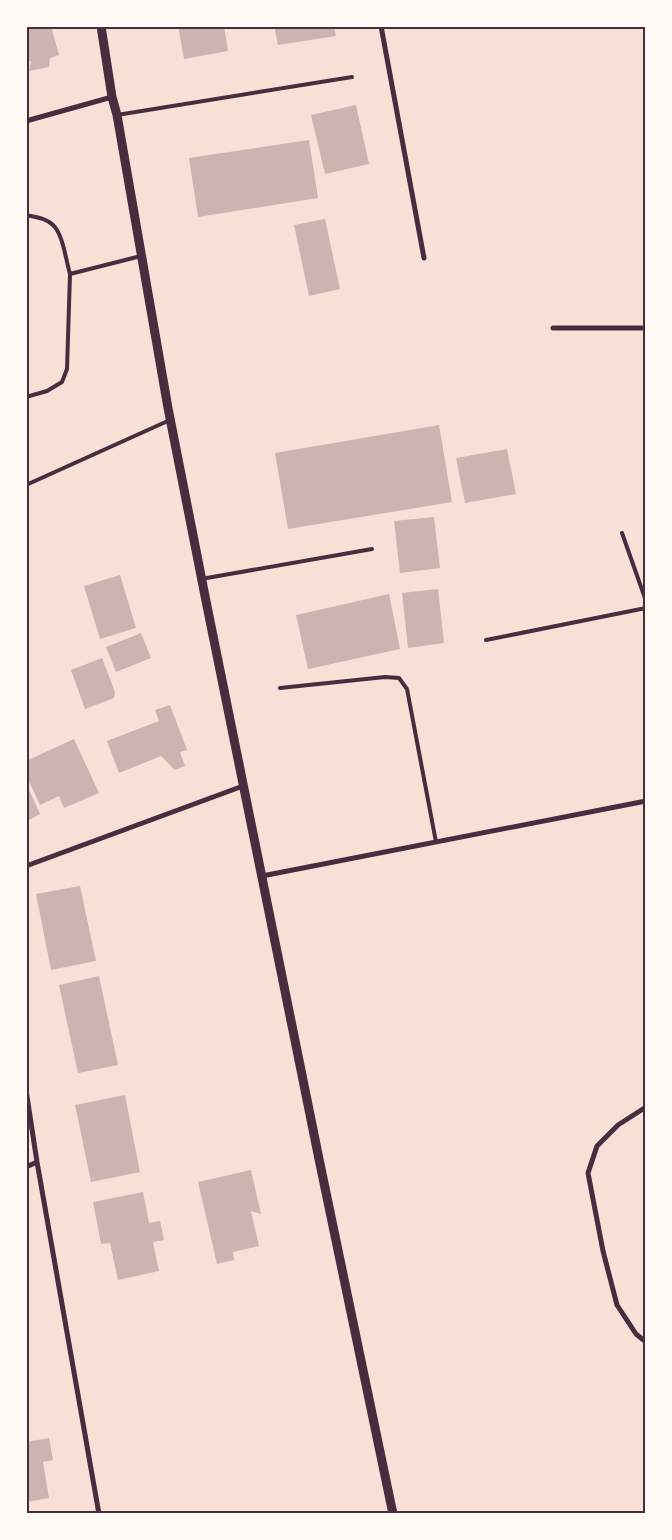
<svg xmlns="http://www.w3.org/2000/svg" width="672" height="1540" viewBox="0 0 672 1540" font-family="'Open Sans',sans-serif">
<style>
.building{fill:#ccb4b1}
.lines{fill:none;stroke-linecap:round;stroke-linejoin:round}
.service{stroke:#4a2c40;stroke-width:4}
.minor{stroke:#4a2c40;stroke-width:5}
.tertiary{stroke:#4a2c40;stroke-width:9}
.neatline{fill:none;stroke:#4a2c40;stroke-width:2}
</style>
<rect width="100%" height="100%" fill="#f7e1d7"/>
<!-- building -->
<path class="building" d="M 33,26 L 51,26 L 59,55 L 50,58 L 49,67 L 29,71 L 31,61 L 26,63 L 26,28 Z
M 178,26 L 224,26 L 228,51 L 184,59 Z
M 274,26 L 334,26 L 336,36 L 278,45 Z
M 356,105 L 369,164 L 325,174 L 311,115 Z
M 309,140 L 318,198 L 198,217 L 189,158 Z
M 325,219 L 340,289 L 309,296 L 294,225 Z
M 439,425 L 452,502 L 288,529 L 275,453 Z
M 507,449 L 516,494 L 465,503 L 456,458 Z
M 434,517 L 440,568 L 400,573 L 394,521 Z
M 120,575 L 136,628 L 100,639 L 84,586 Z
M 438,589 L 444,643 L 408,648 L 402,593 Z
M 389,594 L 400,649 L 308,669 L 296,615 Z
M 141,633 L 151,658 L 116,672 L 106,647 Z
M 102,658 L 115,692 L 114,698 L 85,709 L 71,670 Z
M 170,705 L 187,750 L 180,752 L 185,766 L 175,770 L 161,756 L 119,773 L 107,741 L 159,721 L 155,710 Z
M 74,739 L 99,793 L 64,808 L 59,796 L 40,805 L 26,775 L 26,761 Z
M 26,783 L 40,814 L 27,821 L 26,819 Z
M 80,886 L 96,961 L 51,970 L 36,894 Z
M 99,976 L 118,1065 L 78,1073 L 59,985 Z
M 125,1095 L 140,1172 L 91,1182 L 75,1105 Z
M 251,1170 L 261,1214 L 251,1211 L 259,1246 L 233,1252 L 234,1260 L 217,1264 L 198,1182 Z
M 143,1192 L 149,1223 L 160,1221 L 164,1240 L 153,1242 L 159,1271 L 118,1280 L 110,1243 L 101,1244 L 93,1202 Z
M 49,1438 L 53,1460 L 43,1462 L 49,1498 L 26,1502 L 26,1442 Z"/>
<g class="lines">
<!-- service -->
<path class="service" d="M 117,115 L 352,77
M 26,215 C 35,217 46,218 53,225 C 63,234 66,261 70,274
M 26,397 L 47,391 L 62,382 L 67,369 L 70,274 L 141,256
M 26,485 L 170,420
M 622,533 L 646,601
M 201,579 L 372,549
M 486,640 L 646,608
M 280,688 L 385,677 L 399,678 L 407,689 L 436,842"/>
<!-- minor -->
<path class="minor" d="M 381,26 L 424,258
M 26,121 L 112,97
M 553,328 L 646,328
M 26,866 L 243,786
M 262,876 L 646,801
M 26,1090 L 37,1162 L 99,1514
M 646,1107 L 618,1125 L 597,1146 L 588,1173 L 603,1251 L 617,1305 L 636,1334 L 646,1342
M 26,1167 L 37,1162"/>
<!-- tertiary -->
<path class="tertiary" d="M 101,26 L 112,97 L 117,115 L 168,408 L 206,601 L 319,1159 L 393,1514"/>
</g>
<!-- border -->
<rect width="672" height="1540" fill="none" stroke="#fffaf5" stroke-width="55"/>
<rect x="28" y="28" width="616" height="1484" class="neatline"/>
</svg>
